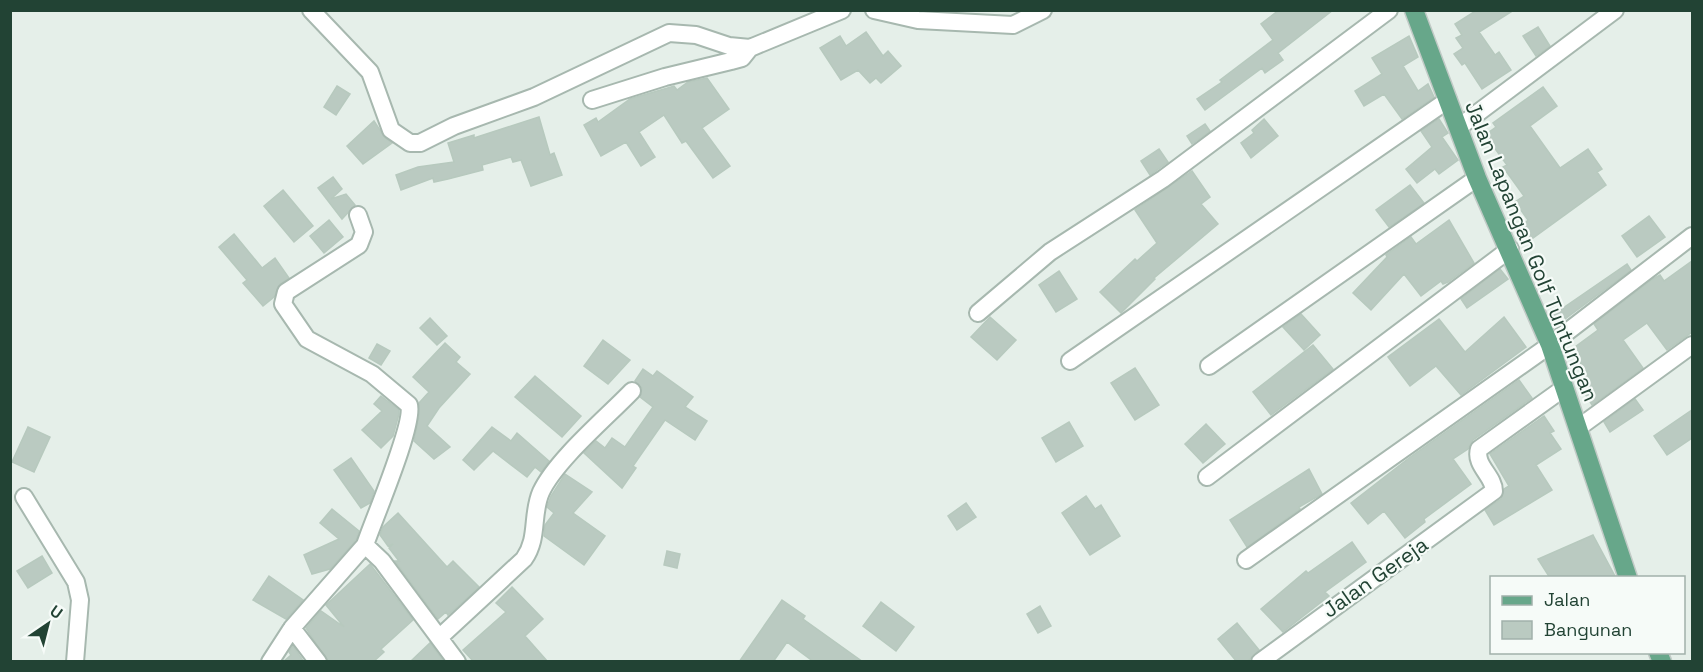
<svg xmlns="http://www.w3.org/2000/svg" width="1703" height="672" viewBox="0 0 1703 672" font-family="'Space Grotesk',sans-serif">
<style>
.building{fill:#bacac1;stroke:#b7c9be;stroke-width:1.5}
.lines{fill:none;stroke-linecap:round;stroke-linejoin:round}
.street-casing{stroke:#a7b8af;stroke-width:20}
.primary-casing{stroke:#c1cac6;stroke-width:21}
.street{stroke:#fff;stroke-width:16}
.primary{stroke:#67a78a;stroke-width:18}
.labels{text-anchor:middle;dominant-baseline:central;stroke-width:4.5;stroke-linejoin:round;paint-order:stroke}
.street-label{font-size:21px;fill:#224334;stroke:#f6fbf8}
</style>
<rect width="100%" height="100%" fill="#e5efe9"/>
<!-- building -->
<path class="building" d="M 1279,10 L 1333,10 L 1278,53 L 1283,60 L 1265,73 L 1262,68 L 1205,110 L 1197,99 L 1222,82 L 1220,80 L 1273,40 L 1261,24 Z
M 1477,10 L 1514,10 L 1479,32 L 1495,55 L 1499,52 L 1511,70 L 1482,89 L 1465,63 L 1462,65 L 1454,54 L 1463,48 L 1456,38 L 1462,35 L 1455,24 Z
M 1538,27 L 1550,46 L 1536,56 L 1523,36 Z
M 866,32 L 883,56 L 888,51 L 901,66 L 881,83 L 876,78 L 870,83 L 858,70 L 841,80 L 820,48 L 840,36 L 846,46 Z
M 1409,36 L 1418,57 L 1403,66 L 1418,91 L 1428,84 L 1434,97 L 1402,119 L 1384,94 L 1364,106 L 1355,91 L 1382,74 L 1372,58 Z
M 707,78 L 729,109 L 702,128 L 730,166 L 713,178 L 686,141 L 682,143 L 664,115 L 639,132 L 655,157 L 641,166 L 626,142 L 601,156 L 584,125 L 596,118 L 598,122 L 630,99 L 674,86 L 677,90 L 688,82 Z
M 337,86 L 350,94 L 336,115 L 324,107 Z
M 1543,87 L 1557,106 L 1530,126 L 1560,168 L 1588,149 L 1602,169 L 1597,172 L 1606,185 L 1529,241 L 1520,229 L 1528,220 L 1515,202 L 1524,196 L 1503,167 L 1507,165 L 1485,135 L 1496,127 L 1493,123 Z
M 539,117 L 550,155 L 554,153 L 562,175 L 531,186 L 521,160 L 513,162 L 511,157 L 482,165 L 483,170 L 448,179 L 434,182 L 433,178 L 401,190 L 396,175 L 418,167 L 454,162 L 448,143 L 474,135 L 474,138 Z
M 1264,119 L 1278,136 L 1251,158 L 1241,143 L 1254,133 L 1252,130 Z
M 1439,119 L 1448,133 L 1442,137 L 1458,160 L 1439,174 L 1435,169 L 1417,183 L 1406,169 L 1432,147 L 1421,131 Z
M 374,121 L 385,138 L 392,143 L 363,164 L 347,146 Z
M 1205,124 L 1210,131 L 1192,144 L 1187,136 Z
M 1159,149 L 1168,162 L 1150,175 L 1141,161 Z
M 1192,171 L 1210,197 L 1201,204 L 1218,224 L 1154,278 L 1155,279 L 1121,313 L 1100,292 L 1135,259 L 1137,261 L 1157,243 L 1135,210 Z
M 333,177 L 342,189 L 331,199 L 346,194 L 355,205 L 342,219 L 318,188 Z
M 1410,185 L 1424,203 L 1389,227 L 1376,210 Z
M 283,190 L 313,226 L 294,242 L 264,206 Z
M 1649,216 L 1665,237 L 1637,257 L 1622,236 Z
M 329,220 L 343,237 L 324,253 L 310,236 Z
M 1449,220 L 1474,263 L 1448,282 L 1443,284 L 1441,281 L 1421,296 L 1404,274 L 1371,310 L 1353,293 L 1387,257 L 1386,255 L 1411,237 L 1416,244 Z
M 234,234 L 262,268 L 275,258 L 289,278 L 280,284 L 274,297 L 263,306 L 243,283 L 247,280 L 219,247 Z
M 1692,261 L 1692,332 L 1667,350 L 1647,323 L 1623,340 L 1643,368 L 1592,405 L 1576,379 L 1587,372 L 1571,350 L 1598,330 L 1594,324 L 1653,279 L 1660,275 L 1664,281 Z
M 1627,264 L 1631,270 L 1554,327 L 1550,317 Z
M 1500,269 L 1508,279 L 1467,308 L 1461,299 Z
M 1059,271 L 1077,299 L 1056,312 L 1039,285 Z
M 1301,314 L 1320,335 L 1304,350 L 1283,327 Z
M 990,317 L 1016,340 L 997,360 L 971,337 Z
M 1504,317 L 1526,347 L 1461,395 L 1436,366 L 1410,386 L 1388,357 L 1439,319 L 1465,352 Z
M 430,318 L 447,336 L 437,345 L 420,328 Z
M 603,340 L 630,360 L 608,384 L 584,366 Z
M 445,343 L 460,357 L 456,362 L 470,374 L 439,408 L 427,426 L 450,447 L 434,459 L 414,441 L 419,417 L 419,403 L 429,392 L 413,377 Z
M 377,344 L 390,351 L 381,365 L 369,358 Z
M 1313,345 L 1333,369 L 1271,415 L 1253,392 Z
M 1135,368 L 1159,405 L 1135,420 L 1111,383 Z
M 643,369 L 653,376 L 657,371 L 693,397 L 685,407 L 707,421 L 695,440 L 665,420 L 633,466 L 636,468 L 622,488 L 584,453 L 596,441 L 605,448 L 612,438 L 625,447 L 653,407 L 640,397 L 642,388 L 635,381 Z
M 535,376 L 581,416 L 562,437 L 515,397 Z
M 1519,380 L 1532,398 L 1473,440 L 1468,449 L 1453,459 L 1471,484 L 1424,519 L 1425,522 L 1405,538 L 1384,511 L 1368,524 L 1351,503 L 1409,458 Z
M 381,396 L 399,410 L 399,414 L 393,436 L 381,448 L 362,430 L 382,411 L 374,404 Z
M 1635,399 L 1643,410 L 1610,432 L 1604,422 Z
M 1692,410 L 1692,438 L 1667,455 L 1654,436 Z
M 1544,416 L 1554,431 L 1550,433 L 1561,449 L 1536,465 L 1552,490 L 1494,525 L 1485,510 L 1501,499 L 1504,489 L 1509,486 L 1490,454 Z
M 1069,422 L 1083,446 L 1056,462 L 1042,438 Z
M 1206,424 L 1225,444 L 1203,463 L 1185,444 Z
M 28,427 L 50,437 L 34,472 L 12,462 Z
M 492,427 L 511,441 L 517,433 L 549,461 L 541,472 L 535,467 L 527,477 L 493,451 L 474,470 L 463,460 Z
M 351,458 L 374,491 L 370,503 L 361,508 L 334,470 Z
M 1309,469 L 1322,494 L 1299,507 L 1300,509 L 1247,547 L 1230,520 Z
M 565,474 L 592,492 L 573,513 L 605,536 L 584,565 L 544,536 L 545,525 L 554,513 L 547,507 L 551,496 Z
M 1086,496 L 1095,509 L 1101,505 L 1120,536 L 1090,555 L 1062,513 Z
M 966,503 L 976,517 L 957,530 L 948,516 Z
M 332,509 L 359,531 L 356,540 L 330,569 L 312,574 L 304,555 L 339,539 L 320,523 Z
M 398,513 L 447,567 L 453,561 L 479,587 L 448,615 L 446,612 L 438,619 L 395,561 L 399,561 L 389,548 L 393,544 L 388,546 L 380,535 L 383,527 Z
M 1593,535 L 1616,578 L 1550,578 L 1538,559 Z
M 1352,542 L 1366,562 L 1325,592 L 1329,596 L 1283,632 L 1261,609 L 1306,571 L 1308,573 Z
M 667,551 L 680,554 L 677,568 L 664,565 Z
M 42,556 L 52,573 L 28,588 L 17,571 Z
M 370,564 L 413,620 L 381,649 L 384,652 L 373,662 L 328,662 L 306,628 L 321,611 L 344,627 L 326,605 Z
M 269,576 L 303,600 L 286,619 L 253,600 Z
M 512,587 L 543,619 L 525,636 L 548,662 L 474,662 L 463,650 L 506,612 L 496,603 Z
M 782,600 L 805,616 L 803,619 L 863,662 L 814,662 L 787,642 L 773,662 L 739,662 Z
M 881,602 L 914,627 L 896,651 L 863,626 Z
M 1040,606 L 1051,626 L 1038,633 L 1027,614 Z
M 1237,623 L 1259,650 L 1247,662 L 1237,662 L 1218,639 Z
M 430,643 L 444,662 L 410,662 Z
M 293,646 L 304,662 L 283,662 L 291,655 L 289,652 Z"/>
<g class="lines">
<!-- street casing -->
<g class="street-casing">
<path id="street" d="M 311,10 L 370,72 L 391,130 L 410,143 L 420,143 L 454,126 L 534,97 L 669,33 L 696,35 L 729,46 L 750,48 L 842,10
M 874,10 L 918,20 L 1013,25 L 1043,10
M 592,100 L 665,77 L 731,61 L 742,58 L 750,48
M 1459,127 L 1615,10
M 358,215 L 364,232 L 359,245 L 286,292 L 283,304 L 307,339 L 372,374 L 409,405 C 415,423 373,521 365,545
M 978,313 L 1050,252 L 1163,179 L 1389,10
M 1070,361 L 1448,100
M 1209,366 L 1477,178
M 1578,428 L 1692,345
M 1207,477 L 1510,249
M 24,497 L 76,582 L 80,600 L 75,662
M 1246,560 L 1550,345 L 1692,236
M 292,628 L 318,662
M 440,637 L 524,559 C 539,538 531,515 541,492 C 556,460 606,418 632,391
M 270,662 L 292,628 L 365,545 L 382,561 L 457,662
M 1260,662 L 1494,491 C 1494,476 1474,465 1479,449 L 1564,388"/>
</g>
<!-- primary casing -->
<g class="primary-casing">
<path id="primary" d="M 1414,10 L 1477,178 L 1550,345 L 1628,578
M 1658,652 L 1662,662"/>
</g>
<!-- street -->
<use href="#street" class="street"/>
<!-- primary -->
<use href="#primary" class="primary"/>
</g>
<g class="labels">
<!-- street labels -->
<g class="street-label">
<text transform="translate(1532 251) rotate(68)">Jalan Lapangan Golf Tuntungan</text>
<text transform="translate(1375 577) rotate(-35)">Jalan Gereja</text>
</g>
</g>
<!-- border -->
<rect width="1703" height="672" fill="none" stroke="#224334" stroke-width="24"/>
<!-- legend -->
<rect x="1490" y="576" width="195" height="78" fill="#f6fbf8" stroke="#a1b1aa" stroke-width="1.5"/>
<rect x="1502" y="596" width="30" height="9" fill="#67a78a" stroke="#a1b1aa" stroke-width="1.5"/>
<text x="1544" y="606" font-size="18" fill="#224334">Jalan</text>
<rect x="1502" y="621" width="30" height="18" fill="#bacac1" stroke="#a1b1aa" stroke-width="1.5"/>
<text x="1544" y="636" font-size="18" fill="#224334">Bangunan</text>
<!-- north arrow -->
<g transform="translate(48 624) rotate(35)" stroke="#f6fbf8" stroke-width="4.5" paint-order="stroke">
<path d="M0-4.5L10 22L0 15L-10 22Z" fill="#224334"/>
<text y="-9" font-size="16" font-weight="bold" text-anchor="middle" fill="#224334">U</text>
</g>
</svg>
